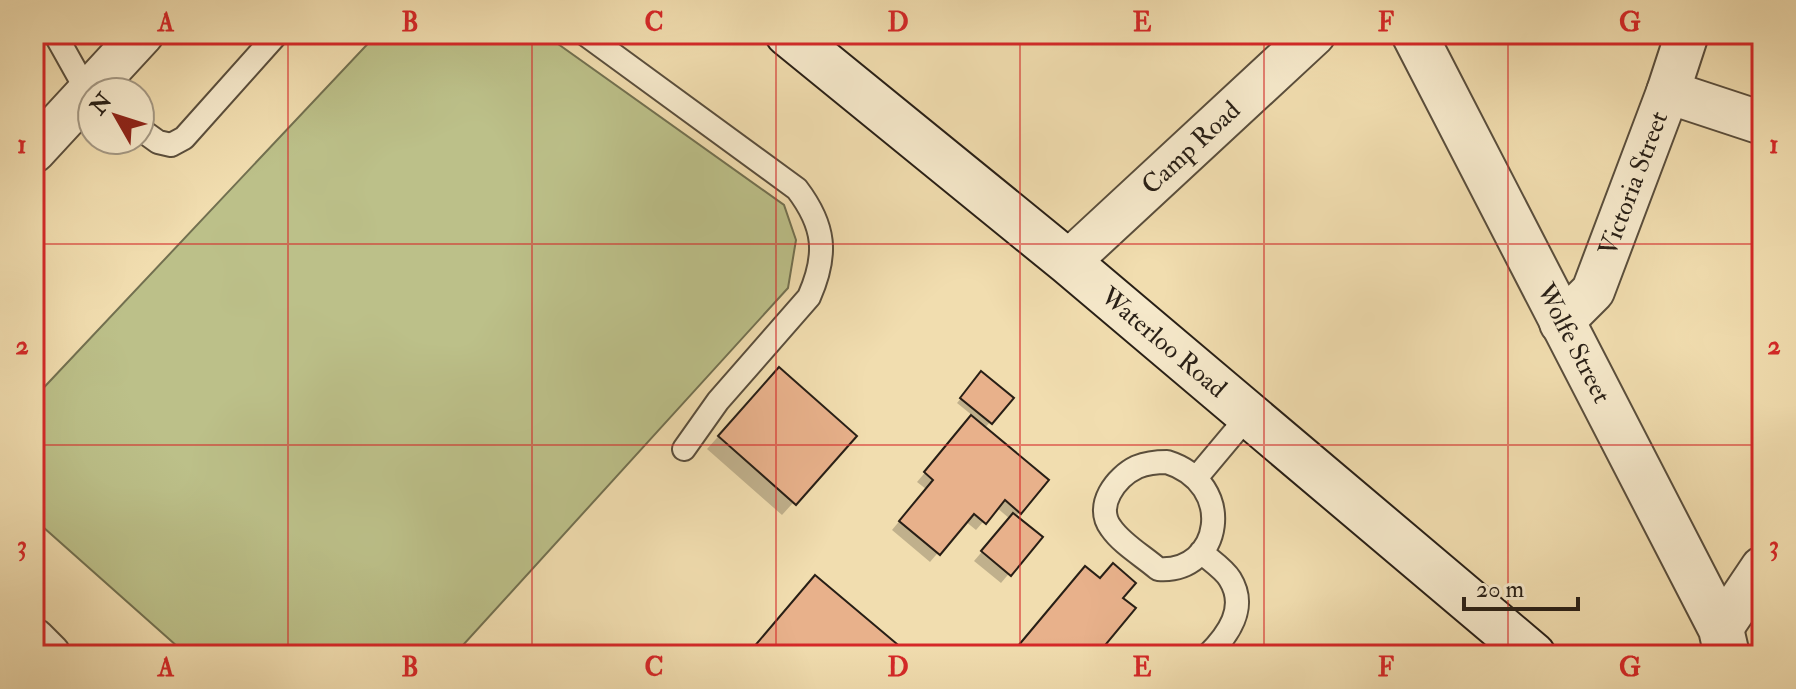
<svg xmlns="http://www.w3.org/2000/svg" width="1796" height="689" viewBox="0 0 1796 689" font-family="'IM FELL Double Pica',serif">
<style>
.green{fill:#bcc089;stroke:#727050;stroke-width:2}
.shadow{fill:#0003}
.building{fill:#e8b18b;stroke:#281f16;stroke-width:2}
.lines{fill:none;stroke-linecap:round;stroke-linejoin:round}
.service-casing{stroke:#5a4e3c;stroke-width:26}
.minor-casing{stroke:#5a4e3c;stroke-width:46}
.tertiary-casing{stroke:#5a4e3c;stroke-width:48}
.secondary-casing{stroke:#281f16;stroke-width:48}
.service{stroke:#f6e9cb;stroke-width:22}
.minor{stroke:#f6e9cb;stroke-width:42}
.tertiary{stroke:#f6e9cb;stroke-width:44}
.secondary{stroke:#f6e9cb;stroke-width:44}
.grid{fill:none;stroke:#d62828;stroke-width:2;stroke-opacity:0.55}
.labels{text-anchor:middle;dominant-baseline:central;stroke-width:6;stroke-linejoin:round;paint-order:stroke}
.street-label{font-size:26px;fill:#281f16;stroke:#f6e9cb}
.neatline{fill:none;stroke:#d62828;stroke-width:3}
.grid-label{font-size:26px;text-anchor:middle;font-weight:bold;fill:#d62828}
</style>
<rect width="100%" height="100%" fill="#f1ddaf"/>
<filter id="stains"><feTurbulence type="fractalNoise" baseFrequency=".0025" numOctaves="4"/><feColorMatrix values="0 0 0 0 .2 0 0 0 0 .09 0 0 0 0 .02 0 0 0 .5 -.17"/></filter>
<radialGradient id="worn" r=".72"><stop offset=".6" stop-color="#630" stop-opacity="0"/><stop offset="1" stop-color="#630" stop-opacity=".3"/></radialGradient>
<!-- green -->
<path class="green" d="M 377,34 L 544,34 L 784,205 L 796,240 L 788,288 L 454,655 L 187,655 L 34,519 L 34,398 Z"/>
<!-- shadow -->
<path class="shadow" d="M 978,378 L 1011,398 L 984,429 L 1020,512 L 1015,517 L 1040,537 L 1001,583 L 974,561 L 1010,519 L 996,507 L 976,530 L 965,521 L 930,562 L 892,530 L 926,489 L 917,482 L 973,416 L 957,403 Z
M 768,381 L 854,436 L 782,515 L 707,449 Z
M 1085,569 L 1120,598 L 1094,655 L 1010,655 Z
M 803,589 L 907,655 L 748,655 Z"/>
<!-- building -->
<path class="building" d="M 779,367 L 857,436 L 796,505 L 718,436 Z
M 981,371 L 1014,398 L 992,424 L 960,398 Z
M 971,415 L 1049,480 L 1021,514 L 1005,500 L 986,524 L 974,514 L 940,555 L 899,521 L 933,480 L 924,472 Z
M 1013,513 L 1043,537 L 1011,576 L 981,551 Z
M 1113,563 L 1136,583 L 1123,598 L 1136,608 L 1097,655 L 1025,655 L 1026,653 L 1018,646 L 1085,566 L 1100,578 Z
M 815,575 L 910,655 L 761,655 L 753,648 Z"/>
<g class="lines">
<!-- service casing -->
<g class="service-casing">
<path id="service" d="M 55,34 L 88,93 L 92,96
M 585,34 L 797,189 C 825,226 828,254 809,297 L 718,401 L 684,449
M 140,129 L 158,142 L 171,145 L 184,138 L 277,34
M 1167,462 C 1237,484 1222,574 1158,569 C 1143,556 1122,544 1111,528 C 1094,506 1116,477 1137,467 C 1147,463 1156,462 1167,462 Z
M 1197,477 L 1249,415
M 1201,552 C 1210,560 1224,569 1230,579 C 1248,608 1228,635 1208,655"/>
</g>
<!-- minor casing -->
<g class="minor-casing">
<g id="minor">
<path d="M 1668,92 L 1762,123"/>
<path d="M 34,151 L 142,34"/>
<path id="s1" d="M 1068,262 L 1314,34"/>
<path id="s2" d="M 1561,323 L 1593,291 L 1668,92 L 1687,34"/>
<path d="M 1721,629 L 1762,568"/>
<path d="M 34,640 L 49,655"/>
</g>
</g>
<!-- tertiary casing -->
<g class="tertiary-casing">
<g id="tertiary">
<path id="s3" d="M 1414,34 L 1721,629 L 1727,655"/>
</g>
</g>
<!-- secondary casing -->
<g class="secondary-casing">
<g id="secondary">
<path id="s4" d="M 788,34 L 1068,262 L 1533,655"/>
</g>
</g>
<!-- service -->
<use href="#service" class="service"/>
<!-- minor -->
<use href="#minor" class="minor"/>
<!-- tertiary -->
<use href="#tertiary" class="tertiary"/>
<!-- secondary -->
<use href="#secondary" class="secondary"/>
</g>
<!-- grid -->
<path class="grid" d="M 288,34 L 288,655M 532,34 L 532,655M 776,34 L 776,655M 1020,34 L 1020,655M 1264,34 L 1264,655M 1508,34 L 1508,655M 34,244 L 1762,244M 34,445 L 1762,445"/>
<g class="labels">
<!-- street labels -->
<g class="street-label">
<text stroke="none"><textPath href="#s1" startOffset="168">Camp Road</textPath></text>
<text stroke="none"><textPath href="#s2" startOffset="160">Victoria Street</textPath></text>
<text stroke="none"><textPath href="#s4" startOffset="486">Waterloo Road</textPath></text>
<text stroke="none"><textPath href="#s3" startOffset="348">Wolfe Street</textPath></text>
</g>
</g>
<!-- margin -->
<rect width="1796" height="689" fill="none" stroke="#f1ddaf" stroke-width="88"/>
<!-- north arrow -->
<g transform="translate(116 116) rotate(309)"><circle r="38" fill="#f6e9cb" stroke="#a49883" stroke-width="2"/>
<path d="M0-6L14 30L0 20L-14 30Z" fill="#8f2418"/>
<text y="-12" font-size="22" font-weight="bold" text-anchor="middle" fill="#281f16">N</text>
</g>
<!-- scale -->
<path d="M1464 597v12h114v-12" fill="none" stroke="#281f16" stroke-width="4"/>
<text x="1476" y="597" font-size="24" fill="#281f16" stroke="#f6e9cb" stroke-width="6" paint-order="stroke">20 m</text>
<rect x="44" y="44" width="1708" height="601" class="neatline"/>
<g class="grid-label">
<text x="166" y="31">A</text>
<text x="410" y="31">B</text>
<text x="654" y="31">C</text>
<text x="898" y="31">D</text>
<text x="1142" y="31">E</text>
<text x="1386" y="31">F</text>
<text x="1630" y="31">G</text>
<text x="22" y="153">1</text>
<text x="1774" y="153">1</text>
<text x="22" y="354">2</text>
<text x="1774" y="354">2</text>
<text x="22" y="554">3</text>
<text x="1774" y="554">3</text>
<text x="166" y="676">A</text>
<text x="410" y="676">B</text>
<text x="654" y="676">C</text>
<text x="898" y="676">D</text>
<text x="1142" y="676">E</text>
<text x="1386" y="676">F</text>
<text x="1630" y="676">G</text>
</g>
<rect width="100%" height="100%" filter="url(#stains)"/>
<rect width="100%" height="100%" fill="url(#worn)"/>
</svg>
